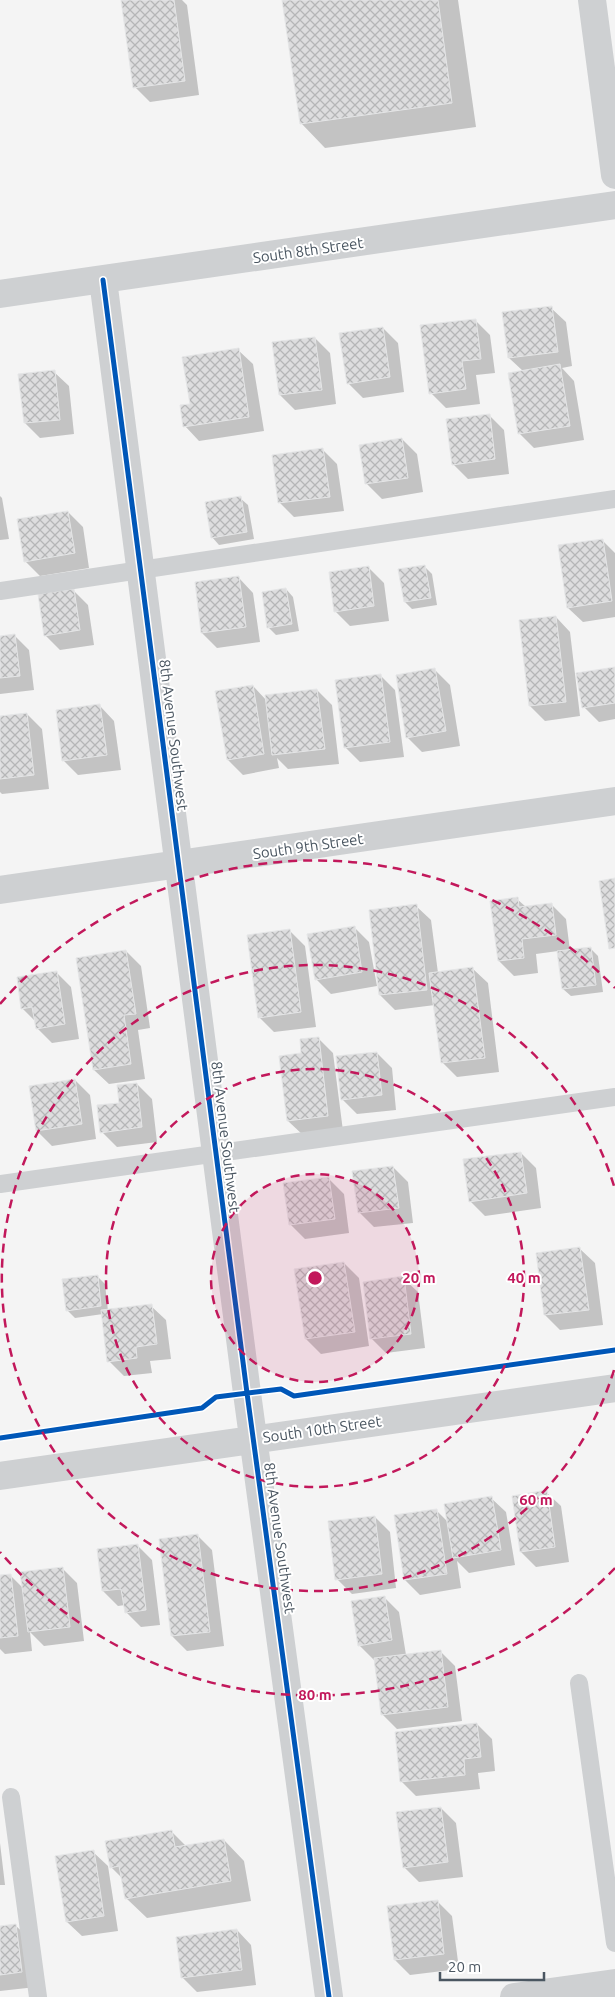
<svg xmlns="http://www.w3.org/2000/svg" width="615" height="1997" viewBox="0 0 615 1997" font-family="Ubuntu,sans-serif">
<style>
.shadow{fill:#0003}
.building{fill:url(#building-cross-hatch);stroke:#e5e6e7}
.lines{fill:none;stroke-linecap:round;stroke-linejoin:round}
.service{stroke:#ced0d2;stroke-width:18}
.minor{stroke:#ced0d2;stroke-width:28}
.tertiary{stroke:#ced0d2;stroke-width:28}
.cycleway-casing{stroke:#fff;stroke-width:8}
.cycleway{stroke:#0057b8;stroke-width:5}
.ring{fill:none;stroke:#c2185b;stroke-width:2.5;stroke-dasharray:9 6}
.labels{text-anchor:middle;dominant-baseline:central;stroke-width:4;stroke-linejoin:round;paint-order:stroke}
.street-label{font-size:15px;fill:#4a5661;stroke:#fff}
.centre{fill:#c2185b;stroke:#fff;stroke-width:2.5}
.ring-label{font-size:15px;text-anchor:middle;font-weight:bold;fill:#c2185b;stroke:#fff;stroke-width:4;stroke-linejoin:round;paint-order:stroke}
</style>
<defs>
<pattern id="building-cross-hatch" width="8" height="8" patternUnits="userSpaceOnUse" patternTransform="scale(1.25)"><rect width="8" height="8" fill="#ddddde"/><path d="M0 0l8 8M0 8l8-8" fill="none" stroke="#b5b6b7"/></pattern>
</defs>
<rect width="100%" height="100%" fill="#f4f4f4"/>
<!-- shadow -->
<path class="shadow" d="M 122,0 L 182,0 L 187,5 L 199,95 L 150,102 L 135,87 Z
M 283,0 L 458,0 L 476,127 L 325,148 L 301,123 Z
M 551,308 L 566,322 L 572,366 L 562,368 L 574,381 L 584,440 L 534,448 L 519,433 L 523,371 L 509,358 Z
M 475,320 L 490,335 L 495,373 L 476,375 L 480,404 L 446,408 L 431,393 Z
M 383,328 L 398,343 L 404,392 L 363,398 L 348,383 Z
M 315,338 L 330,353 L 336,404 L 295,410 L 280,395 Z
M 238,350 L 253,364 L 264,431 L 199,441 L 185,426 L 191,405 Z
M 54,372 L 69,386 L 74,434 L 40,438 L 25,423 Z
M 489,415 L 504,430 L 509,474 L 468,479 L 453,464 Z
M 402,439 L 417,454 L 423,492 L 382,499 L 367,484 L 361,446 Z
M 322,449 L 337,464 L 344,511 L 294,517 L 279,502 Z
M 0,496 L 2,498 L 9,539 L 0,540 Z
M 240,498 L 248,505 L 254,539 L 219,545 L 212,537 Z
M 68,512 L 83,527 L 89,568 L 40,576 L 25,561 Z
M 602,540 L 615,553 L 615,617 L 583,622 L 568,608 Z
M 424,566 L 432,574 L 437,605 L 412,609 L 405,602 Z
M 369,568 L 384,583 L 389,621 L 350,626 L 335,611 Z
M 239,578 L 253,593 L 260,642 L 217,648 L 202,633 Z
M 286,589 L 293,597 L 299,631 L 276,635 L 268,627 Z
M 73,590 L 88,605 L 94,645 L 60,650 L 45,635 Z
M 556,617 L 570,632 L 580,716 L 545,721 L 530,706 Z
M 14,635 L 29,650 L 34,690 L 0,694 L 0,637 Z
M 615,668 L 615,719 L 599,722 L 584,707 Z
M 435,670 L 450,685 L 460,746 L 422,752 L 407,737 Z
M 380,675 L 395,690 L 404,757 L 360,762 L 345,747 Z
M 253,686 L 267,701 L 317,690 L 332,705 L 339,764 L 288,769 L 277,758 L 279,768 L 243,775 L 228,760 Z
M 100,706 L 114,721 L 121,770 L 78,775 L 63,760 Z
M 27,714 L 42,729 L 49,789 L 2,794 L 0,792 L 0,717 Z
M 517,899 L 526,907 L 551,904 L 566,919 L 570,951 L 590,948 L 598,956 L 603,992 L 571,996 L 563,989 L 558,951 L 536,954 L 538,973 L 514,976 L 499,961 Z
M 416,906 L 431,920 L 438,973 L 473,969 L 488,983 L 499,1072 L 457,1077 L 442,1062 L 435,1005 L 395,1010 L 380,995 Z
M 354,927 L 369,942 L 377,986 L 331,994 L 316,979 Z
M 290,931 L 305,946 L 316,1027 L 274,1032 L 259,1017 Z
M 126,951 L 141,966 L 150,1028 L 138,1030 L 145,1079 L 109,1084 L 94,1070 Z
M 56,972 L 71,987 L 79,1039 L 52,1043 L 37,1028 L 36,1022 L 22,1008 Z
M 318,1038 L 333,1053 L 343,1131 L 303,1135 L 288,1121 L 303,1054 Z
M 377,1053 L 392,1068 L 396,1110 L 357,1114 L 342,1099 Z
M 75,1080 L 90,1095 L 96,1139 L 52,1146 L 37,1131 Z
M 137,1084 L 152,1099 L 157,1142 L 117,1147 L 102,1132 L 121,1104 Z
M 521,1153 L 536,1168 L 541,1208 L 485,1216 L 470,1201 Z
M 393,1167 L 408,1182 L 413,1223 L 374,1227 L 359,1212 Z
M 329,1179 L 344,1194 L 349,1233 L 305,1239 L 290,1224 Z
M 580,1249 L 595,1263 L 603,1325 L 560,1330 L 545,1315 Z
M 344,1263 L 359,1278 L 369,1346 L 321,1354 L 306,1339 L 296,1270 Z
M 97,1276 L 105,1284 L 108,1311 L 151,1306 L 166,1320 L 171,1359 L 150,1361 L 152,1373 L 124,1376 L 109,1361 L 103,1314 L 75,1318 L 67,1310 Z
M 403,1278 L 418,1292 L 425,1348 L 386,1353 L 371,1338 Z
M 546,1492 L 561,1506 L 569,1562 L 536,1567 L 521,1552 L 513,1497 Z
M 491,1498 L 506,1512 L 515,1565 L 469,1573 L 457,1561 L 461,1588 L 420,1595 L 405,1580 L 436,1510 L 448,1522 Z
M 375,1517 L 390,1532 L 396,1588 L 352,1594 L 337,1579 Z
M 197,1535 L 212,1550 L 224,1646 L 187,1651 L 172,1636 Z
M 137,1545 L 152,1560 L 160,1625 L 141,1627 L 126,1612 L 125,1605 L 118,1606 L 103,1591 L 98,1550 Z
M 62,1568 L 77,1583 L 84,1641 L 44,1646 L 30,1632 L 32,1651 L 5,1654 L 0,1649 L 0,1577 L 10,1575 L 24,1589 Z
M 384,1597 L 399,1612 L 406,1655 L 440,1651 L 455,1666 L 462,1721 L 397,1729 L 382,1714 L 374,1660 L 359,1645 Z
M 477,1724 L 492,1739 L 495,1771 L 478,1773 L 480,1789 L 416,1796 L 401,1781 Z
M 441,1808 L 456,1823 L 463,1877 L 419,1882 L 404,1867 Z
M 171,1831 L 186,1846 L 224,1840 L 244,1861 L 251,1901 L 147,1918 L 126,1898 L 123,1879 L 111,1867 Z
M 0,1843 L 5,1885 L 0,1885 Z
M 93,1852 L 108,1866 L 118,1931 L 82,1936 L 67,1922 Z
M 437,1901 L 452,1916 L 459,1969 L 410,1975 L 395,1960 L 389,1907 Z
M 16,1926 L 31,1940 L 36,1987 L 0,1991 L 0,1927 Z
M 237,1930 L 251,1945 L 256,1985 L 197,1992 L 182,1977 Z"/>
<!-- building -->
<path class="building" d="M 121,0 L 174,0 L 185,81 L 133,88 Z
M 282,0 L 438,0 L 452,103 L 300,124 Z
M 552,306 L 558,352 L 508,358 L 502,312 Z
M 476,319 L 481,359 L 462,361 L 466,389 L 429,394 L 420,325 Z
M 383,327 L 390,377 L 347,384 L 339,333 Z
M 315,337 L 322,390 L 279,395 L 272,342 Z
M 239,348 L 249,417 L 183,427 L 180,405 L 190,404 L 182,357 Z
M 560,364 L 570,426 L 518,434 L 508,373 Z
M 55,370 L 60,420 L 24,423 L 18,374 Z
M 490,414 L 495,459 L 452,465 L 446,419 Z
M 402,438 L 408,478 L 365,484 L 359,445 Z
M 323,448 L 330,497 L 278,503 L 272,455 Z
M 241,496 L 247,532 L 211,538 L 205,502 Z
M 68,511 L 75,553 L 24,562 L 17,519 Z
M 603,539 L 612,601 L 567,608 L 558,545 Z
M 425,565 L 431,598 L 404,602 L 398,569 Z
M 369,566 L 374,606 L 334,612 L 329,572 Z
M 239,576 L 246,627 L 201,633 L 195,582 Z
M 286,588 L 292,624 L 267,628 L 262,592 Z
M 74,589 L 80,630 L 44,636 L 38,594 Z
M 556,616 L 566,702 L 529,706 L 519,620 Z
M 15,634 L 20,676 L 0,678 L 0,636 Z
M 615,667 L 615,703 L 582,708 L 576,673 Z
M 435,668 L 446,731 L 406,738 L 396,675 Z
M 381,674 L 390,742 L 344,748 L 335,680 Z
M 253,685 L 264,754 L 227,760 L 215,691 Z
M 317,689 L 325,749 L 272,755 L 265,695 Z
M 100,704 L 107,755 L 62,761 L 56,710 Z
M 27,713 L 34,775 L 0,779 L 0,716 Z
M 615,878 L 615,948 L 609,949 L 599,881 Z
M 518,897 L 519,907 L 552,903 L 556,935 L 522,939 L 524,958 L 498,961 L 490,901 Z
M 417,904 L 427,990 L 379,995 L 369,910 Z
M 355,926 L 362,972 L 315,980 L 307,934 Z
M 290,929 L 301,1012 L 258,1018 L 247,935 Z
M 591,947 L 596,985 L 562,989 L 557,951 Z
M 126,950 L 136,1014 L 124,1015 L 131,1064 L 93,1070 L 76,958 Z
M 473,967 L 485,1058 L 441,1063 L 429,973 Z
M 57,971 L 65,1024 L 36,1029 L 32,1007 L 21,1009 L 17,977 Z
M 319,1037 L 328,1116 L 287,1121 L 279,1056 L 301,1053 L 300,1039 Z
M 377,1052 L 382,1095 L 341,1100 L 336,1056 Z
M 75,1079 L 82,1124 L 36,1131 L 29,1086 Z
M 137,1083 L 142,1127 L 100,1133 L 97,1105 L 119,1103 L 117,1085 Z
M 521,1152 L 527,1193 L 469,1202 L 463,1159 Z
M 393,1166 L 399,1208 L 358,1213 L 352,1171 Z
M 329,1177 L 335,1219 L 289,1225 L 283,1183 Z
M 580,1247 L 589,1310 L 544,1315 L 536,1253 Z
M 344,1262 L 355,1332 L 305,1339 L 294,1269 Z
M 98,1275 L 101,1306 L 66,1311 L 62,1279 Z
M 404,1276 L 411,1334 L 370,1339 L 363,1282 Z
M 152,1304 L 157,1344 L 136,1347 L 137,1358 L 107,1362 L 101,1310 Z
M 547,1490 L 555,1547 L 520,1552 L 512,1496 Z
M 492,1496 L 501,1550 L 453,1558 L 444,1504 Z
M 437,1509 L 447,1574 L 404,1580 L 394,1515 Z
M 375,1516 L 382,1574 L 335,1580 L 328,1521 Z
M 198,1534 L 210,1632 L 171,1636 L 159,1539 Z
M 138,1544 L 146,1610 L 125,1613 L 121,1589 L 102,1591 L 97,1549 Z
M 63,1567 L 70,1627 L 28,1632 L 20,1572 Z
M 11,1574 L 18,1636 L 0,1638 L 0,1575 Z
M 385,1596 L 392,1640 L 358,1646 L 351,1601 Z
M 441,1650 L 448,1707 L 381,1715 L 374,1658 Z
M 477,1723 L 481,1757 L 464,1759 L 465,1775 L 400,1782 L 395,1732 Z
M 441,1807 L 448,1862 L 403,1868 L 396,1812 Z
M 172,1830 L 175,1847 L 224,1839 L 231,1881 L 125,1899 L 119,1866 L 110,1868 L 105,1841 Z
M 94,1850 L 104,1916 L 66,1922 L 55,1856 Z
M 438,1900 L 444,1954 L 394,1960 L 387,1906 Z
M 16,1924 L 22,1972 L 0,1975 L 0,1926 Z
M 237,1929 L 242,1970 L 181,1978 L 176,1937 Z"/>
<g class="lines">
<!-- service -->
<path class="service" d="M 0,591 L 615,499
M 0,1184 L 615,1097
M 579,1683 L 615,1943
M 11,1797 L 38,1997"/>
<!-- minor -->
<path class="minor" d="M 103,280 L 247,1393 L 329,1997
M 0,890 L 615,801
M 0,1476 L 615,1388
M 514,1997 L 615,1983"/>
<!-- tertiary -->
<path class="tertiary" d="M 592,0 L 615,175
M 0,294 L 615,205"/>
<!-- cycleway casing -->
<g class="cycleway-casing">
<path id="cycleway" d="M 103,280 L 247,1393 L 329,1997
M 0,1438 L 202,1408 L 216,1397 L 281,1389 L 294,1396 L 615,1350"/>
</g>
<!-- cycleway -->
<use href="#cycleway" class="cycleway"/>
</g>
<!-- distance rings -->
<circle cx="315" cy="1278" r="104" fill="#c2185b" fill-opacity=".12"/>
<g class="ring">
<circle cx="315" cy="1278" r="104"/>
<circle cx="315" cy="1278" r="209"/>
<path d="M614 1370A313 313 0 1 1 614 1186"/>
<path d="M615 1568A417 417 0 0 1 0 1552M0 1004A417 417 0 0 1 615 988"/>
</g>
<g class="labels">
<!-- street labels -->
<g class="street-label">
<text transform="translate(308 250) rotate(-8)">South 8th Street</text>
<text transform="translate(174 735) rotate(83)">8th Avenue Southwest</text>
<text transform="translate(308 846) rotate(-8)">South 9th Street</text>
<text transform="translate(226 1137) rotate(83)">8th Avenue Southwest</text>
<text transform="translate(322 1429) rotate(-8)">South 10th Street</text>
<text transform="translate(280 1538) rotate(82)">8th Avenue Southwest</text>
</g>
</g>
<circle cx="315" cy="1278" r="8" class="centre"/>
<g class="ring-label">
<text x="419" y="1283">20 m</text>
<text x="524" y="1283">40 m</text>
<text x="536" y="1505">60 m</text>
<text x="315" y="1700">80 m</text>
</g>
<!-- scale -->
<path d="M440 1972v8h104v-8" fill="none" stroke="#4a5661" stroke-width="2.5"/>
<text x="448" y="1972" font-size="15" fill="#4a5661" stroke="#ffffff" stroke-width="4" paint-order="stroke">20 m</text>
</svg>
